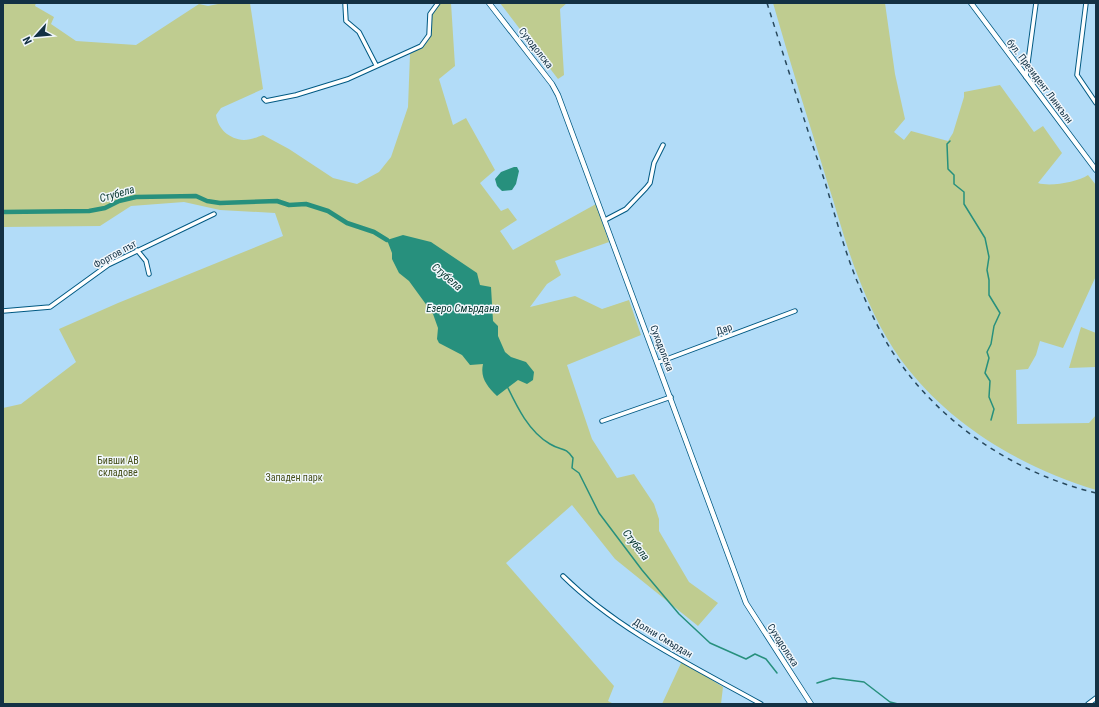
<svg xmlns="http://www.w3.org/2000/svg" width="1099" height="707" viewBox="0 0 1099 707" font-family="'Roboto Condensed',sans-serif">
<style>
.green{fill:#bfcc90}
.water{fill:#27907d}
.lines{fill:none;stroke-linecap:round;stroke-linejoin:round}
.stream{stroke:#27907d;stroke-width:1.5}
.canal{stroke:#27907d;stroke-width:4.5}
.minor-casing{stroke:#005982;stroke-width:5.5}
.tertiary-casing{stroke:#005982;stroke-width:6}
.minor{stroke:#fff;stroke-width:3.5}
.tertiary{stroke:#fff;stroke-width:4.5}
.rail{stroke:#29495d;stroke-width:1.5;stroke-dasharray:5 5;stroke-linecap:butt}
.labels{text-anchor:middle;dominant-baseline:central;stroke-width:3;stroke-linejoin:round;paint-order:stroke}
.street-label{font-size:10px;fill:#133144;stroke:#f1f7fc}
.park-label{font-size:10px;fill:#464f1a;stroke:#f1f7fc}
.water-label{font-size:11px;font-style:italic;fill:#06352d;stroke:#f1f7fc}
</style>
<rect width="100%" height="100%" fill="#b2dcf8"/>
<!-- green -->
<path class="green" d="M 3,3 L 36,3 L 35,6 L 54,17 L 51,24 L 76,41 L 136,45 L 199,4 L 208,6 L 223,3 L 250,3 L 263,89 L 221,108 L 216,115 C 218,129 229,139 244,140 C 250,140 258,137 263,135 L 289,149 L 333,178 L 357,184 L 379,172 L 391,157 L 408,107 L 410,54 C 439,39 425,38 432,15 C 433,11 437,7 440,4 L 451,3 L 455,66 L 439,79 L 453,125 L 466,118 L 495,170 L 480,183 L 501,211 L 508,208 L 517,220 L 500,231 L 513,250 L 596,204 L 609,242 L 555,261 L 561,275 L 547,284 L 530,307 L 575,296 L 602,309 L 629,300 L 641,335 L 567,365 L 592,439 L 617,478 L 634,474 L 654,504 L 659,519 L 659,531 L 689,582 L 718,603 L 698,626 L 615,559 L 572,505 L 506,563 L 614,686 L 608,701 L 614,704 L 3,704 L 3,408 L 21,404 L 76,362 L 59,329 L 118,303 L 283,236 L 275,213 L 220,210 L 184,202 L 131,206 L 100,226 L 3,227 Z
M 500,3 L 567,3 L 560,9 L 564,75 L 558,79 Z
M 773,3 L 885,3 L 895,74 L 905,119 L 894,132 L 904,140 L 911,131 L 948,141 L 953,133 L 964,97 L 964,92 L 1000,85 L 1034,132 L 1043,126 L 1062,153 L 1038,183 C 1050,187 1078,182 1088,175 L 1096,185 L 1096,276 L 1063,348 L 1040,341 L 1036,355 L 1028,369 L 1016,370 L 1017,424 L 1089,423 L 1096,415 L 1096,490 C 1024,468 955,428 908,369 C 887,343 871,310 859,279 C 846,247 838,214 827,181 C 809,122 790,63 773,3 Z
M 1081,327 L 1096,333 L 1096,367 L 1069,368 Z
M 682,661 L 723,687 L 721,704 L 662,704 Z"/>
<!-- water -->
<path class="water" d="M 514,167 L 517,167 L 519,171 L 516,184 L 512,190 L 502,191 L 497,186 L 495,179 L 501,172 Z
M 403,235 L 431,242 L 477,273 L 480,285 L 491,287 L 493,321 L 498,326 L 498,336 L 505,352 L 511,357 L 526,362 L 534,372 L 533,380 L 527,384 L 518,380 L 497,396 C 487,386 480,378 483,364 L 470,365 L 462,355 L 439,343 L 437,339 L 438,328 L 433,314 L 409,281 L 399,273 L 392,259 L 392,253 L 387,240 Z"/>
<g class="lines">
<!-- stream -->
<path class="stream" d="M 950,141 L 947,144 L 948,169 L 954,175 L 954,184 L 964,192 L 964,204 L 985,238 L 989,257 L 987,270 L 989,280 L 989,295 L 1000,313 L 994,326 L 991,344 L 987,352 L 989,358 L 985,373 L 990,381 L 989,397 L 994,409 L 991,420
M 507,386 C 517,407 529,432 550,444 C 561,451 565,446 573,458 L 572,468 L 579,473 L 599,513 L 642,570 L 679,614 L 710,643 L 746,659 L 755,654 L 766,659 L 777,673
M 817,683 L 833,678 L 864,682 L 890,702 L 898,704"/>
<!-- canal -->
<path class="canal" d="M 3,212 L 89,211 L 105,208 L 119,201 L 136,197 L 196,196 L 207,201 L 220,203 L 277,201 L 289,205 L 306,204 L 328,211 L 347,223 L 374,232 L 387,240"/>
<!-- minor casing -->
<g class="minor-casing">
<path id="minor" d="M 345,3 L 346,21 L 359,32 L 376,65
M 1086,3 L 1077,75 L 1096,103
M 1026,77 L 1036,3
M 264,99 L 266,101 L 296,95 L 348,79 L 421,46 L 429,35 L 430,14 L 438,3
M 605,220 L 626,209 L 646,188 L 650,183 L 654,163 L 663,145
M 137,250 L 146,261 L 149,274
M 3,311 L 50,307 L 108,265 L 214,214
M 659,362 L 795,311
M 602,421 L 671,397
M 563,576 C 619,631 693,666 761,704
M 1088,704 L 1096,698"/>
</g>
<!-- tertiary casing -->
<g class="tertiary-casing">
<path id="tertiary" d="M 489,3 L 552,84 L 558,95 L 746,603 L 811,704
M 971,3 L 1096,170"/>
</g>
<!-- minor -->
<use href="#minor" class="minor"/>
<!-- tertiary -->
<use href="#tertiary" class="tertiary"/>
<!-- rail -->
<path class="rail" d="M 767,3 C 786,63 805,123 825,182 C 835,215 844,249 857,281 C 867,304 877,327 890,348 C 936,421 1013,473 1096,493"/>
</g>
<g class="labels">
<!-- street labels -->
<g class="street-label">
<text transform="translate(536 48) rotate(52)">Суходолска</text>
<text transform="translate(1040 81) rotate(53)">бул. Президент Линкълн</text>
<text transform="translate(115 254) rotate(-29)">Фортов път</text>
<text transform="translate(724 329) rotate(-20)">Дар</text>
<text transform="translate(662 348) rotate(69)">Суходолска</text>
<text transform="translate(663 638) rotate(31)">Долни Смърдан</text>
<text transform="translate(783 645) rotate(57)">Суходолска</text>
</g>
<!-- park labels -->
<g class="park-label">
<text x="118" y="460">Бивши АВ<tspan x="118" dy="12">складове</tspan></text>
<text x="294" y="477">Западен парк</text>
</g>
<!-- water labels -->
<g class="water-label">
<text transform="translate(117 194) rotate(-16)">Стубела</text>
<text transform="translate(447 277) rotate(40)">Стубела</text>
<text x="463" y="308">Езеро Смърдана</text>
<text transform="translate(636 545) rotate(52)">Стубела</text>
</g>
</g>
<!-- border -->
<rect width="1099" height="707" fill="none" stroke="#133144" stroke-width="8"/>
<!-- north arrow -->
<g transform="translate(36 36) rotate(243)" stroke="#f1f7fc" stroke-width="3" paint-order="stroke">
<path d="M0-3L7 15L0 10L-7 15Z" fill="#133144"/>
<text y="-6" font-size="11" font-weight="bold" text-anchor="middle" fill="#133144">N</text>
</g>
</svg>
